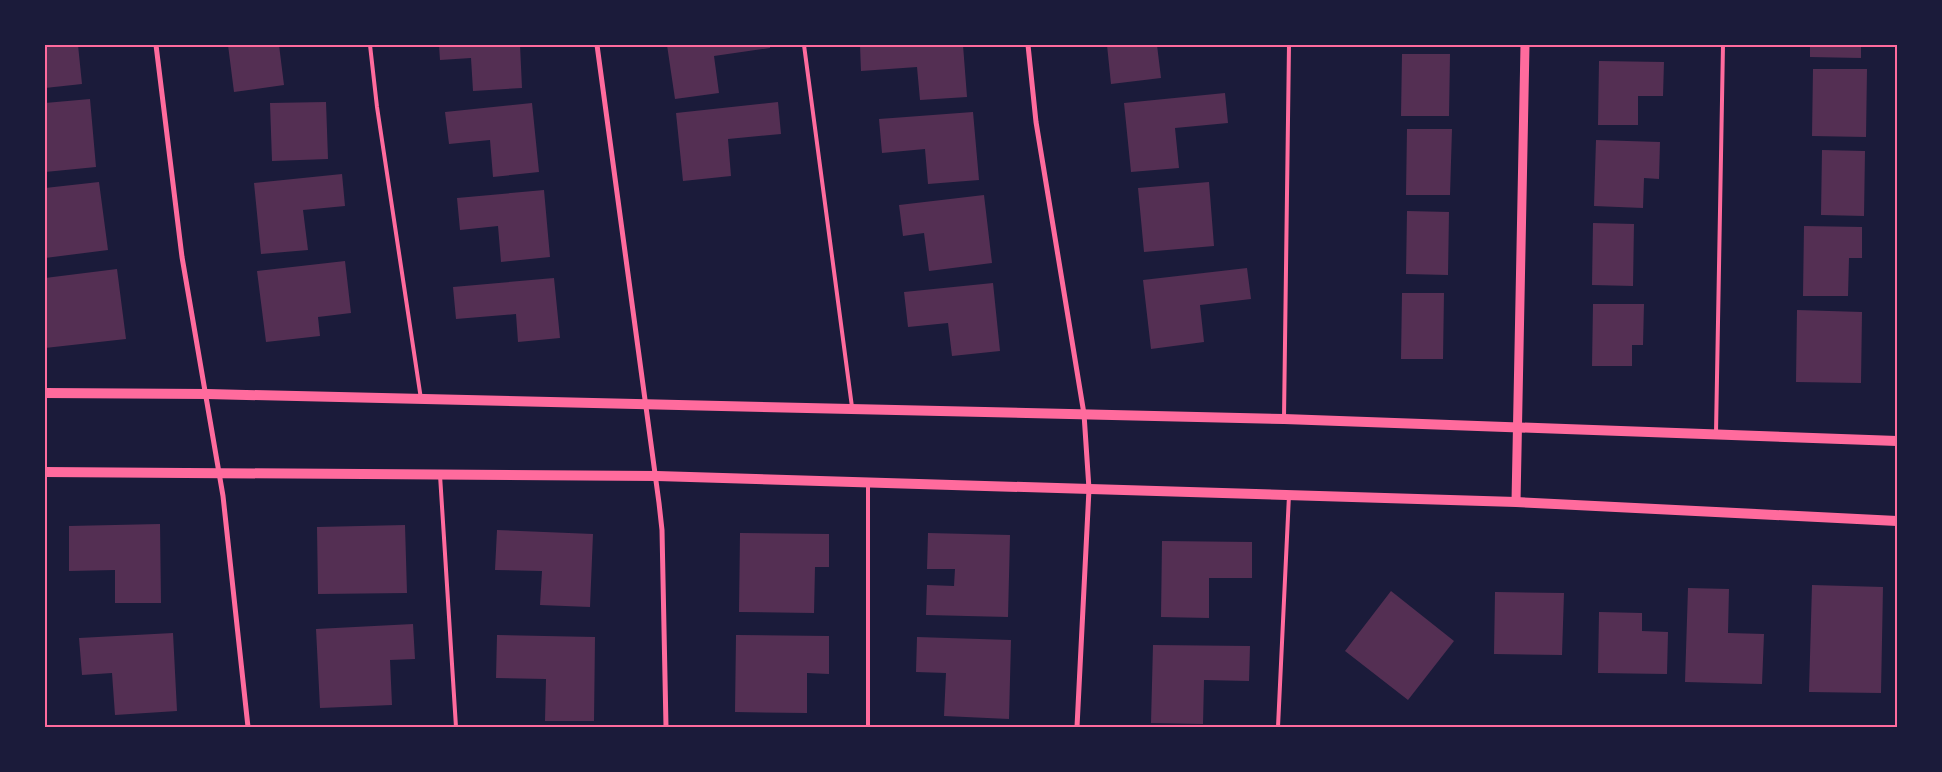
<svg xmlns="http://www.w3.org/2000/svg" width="1942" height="772" viewBox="0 0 1942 772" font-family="'DM Sans',sans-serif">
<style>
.building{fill:#542f53}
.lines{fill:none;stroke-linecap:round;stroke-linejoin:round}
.service{stroke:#ff6b9d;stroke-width:4}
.minor{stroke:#ff6b9d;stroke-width:5}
.tertiary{stroke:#ff6b9d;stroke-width:9}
.secondary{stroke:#ff6b9d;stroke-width:10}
.neatline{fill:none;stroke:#ff6b9d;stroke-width:2}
</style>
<rect width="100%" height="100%" fill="#1b1b3a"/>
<!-- building -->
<path class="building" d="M 45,45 L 78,45 L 82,84 L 45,88 Z
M 228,45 L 279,45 L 284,85 L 234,92 Z
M 439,45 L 520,45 L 522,88 L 473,91 L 471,58 L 440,60 Z
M 667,45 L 770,45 L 770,48 L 714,56 L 719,93 L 675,99 Z
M 860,45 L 963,45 L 967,97 L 920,100 L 917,67 L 861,71 Z
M 1107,45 L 1157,45 L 1161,78 L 1111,84 Z
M 1810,45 L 1861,45 L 1861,58 L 1810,57 Z
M 1402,54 L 1450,54 L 1449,116 L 1401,116 Z
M 1599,61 L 1664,62 L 1663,96 L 1638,96 L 1638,125 L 1598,125 Z
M 1813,69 L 1867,69 L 1866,137 L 1812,136 Z
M 1225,93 L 1228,123 L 1175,128 L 1179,168 L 1131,172 L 1124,103 Z
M 90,99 L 96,167 L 45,172 L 45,103 Z
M 326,102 L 328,159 L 272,161 L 270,103 Z
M 778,102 L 781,134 L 728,139 L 731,176 L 683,181 L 676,113 Z
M 532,103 L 539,172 L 493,177 L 490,140 L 449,144 L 445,112 Z
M 973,112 L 979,180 L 928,184 L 925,149 L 882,153 L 879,119 Z
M 1407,129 L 1452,129 L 1450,195 L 1406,195 Z
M 1596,140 L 1660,142 L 1659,179 L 1644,178 L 1643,208 L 1594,206 Z
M 1822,150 L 1865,151 L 1864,216 L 1821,215 Z
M 342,174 L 345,206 L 303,210 L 308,250 L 261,254 L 254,183 Z
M 99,182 L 108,250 L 45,258 L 45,188 Z
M 1209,182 L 1214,246 L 1144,252 L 1138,188 Z
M 544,190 L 550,257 L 501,262 L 498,226 L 460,230 L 457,198 Z
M 984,195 L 992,263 L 929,271 L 924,233 L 903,236 L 899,205 Z
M 1407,211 L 1449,212 L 1448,275 L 1406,274 Z
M 1593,223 L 1634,224 L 1633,286 L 1592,285 Z
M 1804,226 L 1862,227 L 1862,258 L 1849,258 L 1848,296 L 1803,296 Z
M 345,261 L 351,313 L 318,317 L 320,336 L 266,342 L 257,271 Z
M 1247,268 L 1251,299 L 1200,305 L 1204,342 L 1151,349 L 1143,280 Z
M 117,269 L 126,339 L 45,348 L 45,278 Z
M 554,278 L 560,338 L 518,342 L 516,314 L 456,319 L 453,287 Z
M 993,283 L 1000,351 L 952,356 L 948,323 L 908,327 L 904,292 Z
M 1402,293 L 1444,293 L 1443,359 L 1401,359 Z
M 1593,304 L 1644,304 L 1643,345 L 1632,345 L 1632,366 L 1592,366 Z
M 1797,310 L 1862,312 L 1861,383 L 1796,382 Z
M 160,524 L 161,603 L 115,603 L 115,570 L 69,571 L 69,526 Z
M 405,525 L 407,593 L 318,594 L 317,527 Z
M 497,530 L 593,534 L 590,607 L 540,605 L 542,571 L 495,570 Z
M 740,533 L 829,534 L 829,567 L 815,567 L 814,613 L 739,612 Z
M 928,533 L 1010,535 L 1008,617 L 926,615 L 927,585 L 954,586 L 955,569 L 927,569 Z
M 1162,541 L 1252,542 L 1252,578 L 1209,578 L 1209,618 L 1161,617 Z
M 1812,585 L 1883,587 L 1881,693 L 1809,692 Z
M 1688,588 L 1729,589 L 1728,633 L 1764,634 L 1762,684 L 1685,682 Z
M 1391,591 L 1454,641 L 1408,700 L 1345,651 Z
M 1495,592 L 1564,593 L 1562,655 L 1494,654 Z
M 1599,612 L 1642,613 L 1642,631 L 1668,632 L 1667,674 L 1598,673 Z
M 413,624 L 415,659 L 390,660 L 392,705 L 320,708 L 316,629 Z
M 173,633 L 177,711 L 115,715 L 112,673 L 82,675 L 79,638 Z
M 497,635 L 595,637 L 594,721 L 545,721 L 546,679 L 496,678 Z
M 736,635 L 829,636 L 829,674 L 807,673 L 807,713 L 735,712 Z
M 917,637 L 1011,640 L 1009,719 L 944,716 L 946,673 L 916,672 Z
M 1153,645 L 1250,646 L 1249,681 L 1204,680 L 1203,724 L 1151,723 Z"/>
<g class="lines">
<!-- service -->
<path class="service" d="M 370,45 L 377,107 L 421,399
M 804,45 L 852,407
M 1284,418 L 1289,45
M 1716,433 L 1723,45
M 440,475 L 456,727
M 868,727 L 868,482
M 1278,727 L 1289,495"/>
<!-- minor -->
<path class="minor" d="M 156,45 L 182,257 L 223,496 L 248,727
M 597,45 L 659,503 L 662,530 L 666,727
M 1028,45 L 1036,122 L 1084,414 L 1089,489 L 1077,727"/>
<!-- tertiary -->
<path class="tertiary" d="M 1516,502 L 1525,45"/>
<!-- secondary -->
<path class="secondary" d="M 45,393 L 207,394 L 1284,419 L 1897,441
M 45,472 L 657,476 L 1516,502 L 1897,521"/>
</g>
<!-- border -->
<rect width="1942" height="772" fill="none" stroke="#1b1b3a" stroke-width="92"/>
<rect x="46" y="46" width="1850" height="680" class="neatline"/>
</svg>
